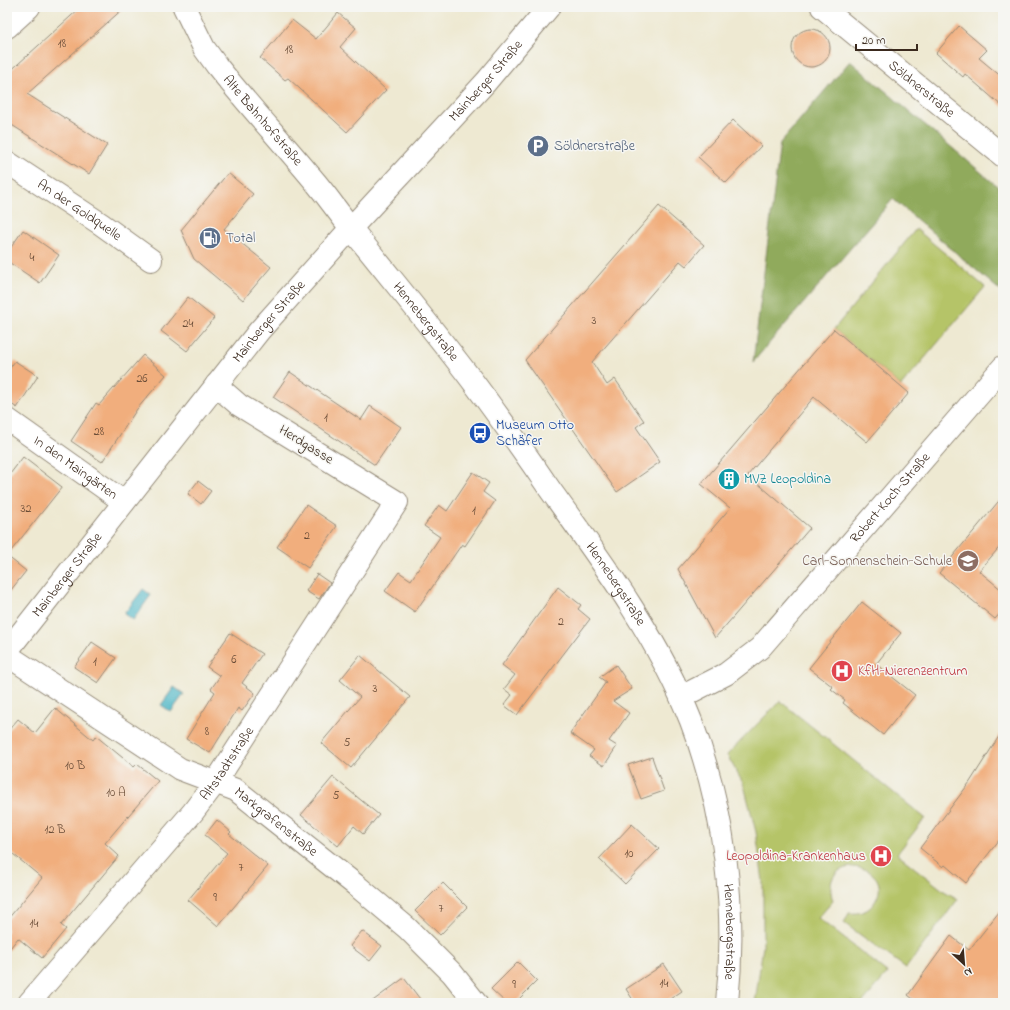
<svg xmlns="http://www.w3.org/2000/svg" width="1010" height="1010" viewBox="0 0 1010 1010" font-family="'Indie Flower',sans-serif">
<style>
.green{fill:#b5c467;stroke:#787742}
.forest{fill:#90aa5c;stroke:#666a3d}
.water{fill:#47b4c4;stroke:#416f71}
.building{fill:#f1ae7d}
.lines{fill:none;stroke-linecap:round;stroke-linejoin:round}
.minor-casing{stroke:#948a78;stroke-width:24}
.secondary-casing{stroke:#948a78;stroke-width:24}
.minor{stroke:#fff;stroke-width:22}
.secondary{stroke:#fff;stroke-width:22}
.labels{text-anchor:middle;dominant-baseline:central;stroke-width:3;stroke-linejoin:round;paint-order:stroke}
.number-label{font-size:12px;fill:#684b36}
.street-label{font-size:14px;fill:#3b2a1e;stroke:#f6f6f2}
.service-label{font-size:14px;fill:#4e5e75;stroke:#f6f6f2;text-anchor:start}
.transit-label{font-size:14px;fill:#164399;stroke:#f6f6f2;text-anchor:start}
.culture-label{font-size:14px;fill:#0d838f;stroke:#f6f6f2;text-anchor:start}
.education-label{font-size:14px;fill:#785e54;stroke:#f6f6f2;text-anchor:end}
.health-label{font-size:14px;fill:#be3a42;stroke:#f6f6f2;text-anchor:start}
</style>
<rect width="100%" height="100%" fill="#f6f6f2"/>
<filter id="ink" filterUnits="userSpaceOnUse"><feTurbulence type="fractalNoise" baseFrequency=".025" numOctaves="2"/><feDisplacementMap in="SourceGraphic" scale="8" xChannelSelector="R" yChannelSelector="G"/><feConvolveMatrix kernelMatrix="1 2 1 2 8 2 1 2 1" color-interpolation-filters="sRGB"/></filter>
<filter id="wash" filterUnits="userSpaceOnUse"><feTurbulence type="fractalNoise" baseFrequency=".012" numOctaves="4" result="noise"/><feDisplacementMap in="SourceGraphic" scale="16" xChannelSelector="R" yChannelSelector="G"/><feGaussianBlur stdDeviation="0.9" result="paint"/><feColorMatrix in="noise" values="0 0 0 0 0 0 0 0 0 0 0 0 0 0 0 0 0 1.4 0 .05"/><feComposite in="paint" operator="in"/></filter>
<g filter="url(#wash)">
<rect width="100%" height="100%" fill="#eee9d2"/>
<!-- green -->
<path class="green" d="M 916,229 L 985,287 L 901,386 L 834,329 Z
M 780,701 L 925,818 L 897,854 L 944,891 L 958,899 L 906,968 L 844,923 L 849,913 C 859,914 868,912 874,903 C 901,864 816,848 833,901 L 818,918 L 888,973 L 862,1003 L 855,1003 L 852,1000 L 849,1003 L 755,1003 L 763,946 L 763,881 L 756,832 L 744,785 L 727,755 Z"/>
<!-- forest -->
<path class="forest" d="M 850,61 L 1003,191 L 1003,293 L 893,199 L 753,362 L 780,143 Z"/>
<!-- water -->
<path class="water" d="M 143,589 L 151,595 L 133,620 L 124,614 Z
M 174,687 L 184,694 L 171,712 L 161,705 Z"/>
<g id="blocks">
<!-- building -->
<path class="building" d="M 81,7 L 125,7 L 27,94 L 107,145 L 89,174 L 7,122 L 7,74 Z
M 338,13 L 356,28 L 340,47 L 386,90 L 347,132 L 288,78 L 285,80 L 260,58 L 292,20 L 316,39 Z
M 959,26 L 987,50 L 979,58 L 1003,78 L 1003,107 L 965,74 L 963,77 L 936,53 Z
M792 48a19 19 0 1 1 38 0a19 19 0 1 1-38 0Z
M 733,120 L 761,146 L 726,183 L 698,157 Z
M 228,173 L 253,194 L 224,229 L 271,267 L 243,300 L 194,259 L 181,230 Z
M 659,206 L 704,245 L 686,266 L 680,261 L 592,362 L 607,385 L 615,379 L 644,421 L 636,427 L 660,462 L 617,492 L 525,360 Z
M 23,230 L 59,255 L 40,283 L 7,261 L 7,253 Z
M 188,297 L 214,318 L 187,351 L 161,331 Z
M 834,329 L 909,393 L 867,442 L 814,397 L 748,475 L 810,528 L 715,638 L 678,569 L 730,508 L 701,484 Z
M 143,355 L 166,375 L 137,409 L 102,462 L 71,441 L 96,403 L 99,405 Z
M 15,361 L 38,376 L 17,408 L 7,401 L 7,372 Z
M 290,372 L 361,420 L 370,406 L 401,427 L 375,465 L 273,397 Z
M 23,457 L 62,487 L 7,556 L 26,571 L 7,595 L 7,478 Z
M 473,472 L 489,483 L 483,492 L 495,501 L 465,546 L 462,544 L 415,612 L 385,591 L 399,572 L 411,580 L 440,537 L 424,526 L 439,505 L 447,511 Z
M 198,481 L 211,491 L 201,504 L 188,494 Z
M 1003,496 L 1003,543 L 979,571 L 1003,591 L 1003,610 L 995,619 L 939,573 Z
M 306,505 L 337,526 L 308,568 L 277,547 Z
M 317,574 L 330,583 L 319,599 L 306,591 Z
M 558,587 L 581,605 L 578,609 L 590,619 L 517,715 L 504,705 L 512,695 L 504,689 L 515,675 L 502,665 Z
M 862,602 L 901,633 L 876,664 L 915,695 L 883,735 L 843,703 L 845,700 L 831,689 L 833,687 L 809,668 Z
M 230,633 L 262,654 L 242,683 L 255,693 L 242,711 L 238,708 L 210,753 L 186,739 L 215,692 L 211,689 L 220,676 L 207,667 Z
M 92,642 L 116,658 L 98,683 L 74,667 Z
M 360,655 L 410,697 L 351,768 L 321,743 L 360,697 L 340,680 Z
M 616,665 L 632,689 L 613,701 L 629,713 L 609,741 L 617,746 L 604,766 L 589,756 L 594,750 L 570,733 L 606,682 L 599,677 Z
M 55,708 L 93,740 L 96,736 L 134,767 L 137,764 L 158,781 L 105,843 L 119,856 L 61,925 L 66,929 L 42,958 L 18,938 L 7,952 L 7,920 L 42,878 L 7,849 L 7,732 L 18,719 L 35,733 Z
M 1003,730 L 1003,835 L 966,883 L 945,865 L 943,867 L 920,848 L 970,782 Z
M 652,757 L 664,791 L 641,799 L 628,765 Z
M 333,777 L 379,815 L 363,834 L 354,826 L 338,846 L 301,815 Z
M 217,820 L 231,832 L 229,834 L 268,866 L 218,926 L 188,900 L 227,853 L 205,835 Z
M 632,824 L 659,849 L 625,884 L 599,859 Z
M 443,883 L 467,907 L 440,935 L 415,911 Z
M 1003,907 L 1003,1003 L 918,1003 L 908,995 L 951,936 L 969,950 Z
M 362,931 L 382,946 L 370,961 L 350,946 Z
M 518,962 L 537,981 L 515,1003 L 506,1003 L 491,989 Z
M 664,964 L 682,991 L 664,1003 L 635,1003 L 626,989 Z
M 404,978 L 423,1003 L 370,1003 Z"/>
</g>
</g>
<g filter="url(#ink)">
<use href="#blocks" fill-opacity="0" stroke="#948a78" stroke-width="1"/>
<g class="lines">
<!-- minor casing -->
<g class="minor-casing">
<g id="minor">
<path id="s1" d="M 184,7 L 204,48 L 217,66 C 249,106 284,144 317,184 C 330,200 341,216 354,232 C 393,281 433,329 471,379 C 498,415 525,453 551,491 C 603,563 658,637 691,721 C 725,810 737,908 727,1003"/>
<path id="s2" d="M 822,7 L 1003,156"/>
<path d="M 7,27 L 29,7"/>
<path id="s3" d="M 7,162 L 101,224 L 151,260"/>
<path id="s4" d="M 7,419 L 124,502"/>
<path id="s5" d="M 7,655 L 180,769 L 236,790 L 357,886 L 407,928 L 452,973 L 476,1003"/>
<path id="s6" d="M 681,697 L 726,674 L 760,648 L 1003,367"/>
<path id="s7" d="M 29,1003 L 193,812 L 215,783 L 397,502 L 239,405 L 216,385"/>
</g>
</g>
<!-- secondary casing -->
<g class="secondary-casing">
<g id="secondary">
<path id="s8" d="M 7,651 L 259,331 L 351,228 L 486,82 L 549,7"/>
</g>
</g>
<!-- minor -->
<use href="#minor" class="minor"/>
<!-- secondary -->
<use href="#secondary" class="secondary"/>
</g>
</g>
<!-- icons -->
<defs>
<g id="parking-disc" transform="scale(1.15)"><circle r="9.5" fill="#5c6f8a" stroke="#f6f6f2"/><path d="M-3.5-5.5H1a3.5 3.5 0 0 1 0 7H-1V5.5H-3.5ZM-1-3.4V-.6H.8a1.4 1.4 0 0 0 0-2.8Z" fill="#fff"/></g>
<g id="fuel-disc" transform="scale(1.15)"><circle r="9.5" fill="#5c6f8a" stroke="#f6f6f2"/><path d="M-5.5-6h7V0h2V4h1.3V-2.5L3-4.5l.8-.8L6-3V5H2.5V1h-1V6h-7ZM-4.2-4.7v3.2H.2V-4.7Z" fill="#fff"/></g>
<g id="bus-disc" transform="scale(1.15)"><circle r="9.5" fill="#1a4fb4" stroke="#f6f6f2"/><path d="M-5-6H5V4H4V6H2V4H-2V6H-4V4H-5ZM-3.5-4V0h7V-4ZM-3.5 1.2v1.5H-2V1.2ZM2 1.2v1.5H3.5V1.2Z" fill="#fff"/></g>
<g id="building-disc" transform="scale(1.15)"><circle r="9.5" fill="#0f9aa8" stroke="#f6f6f2"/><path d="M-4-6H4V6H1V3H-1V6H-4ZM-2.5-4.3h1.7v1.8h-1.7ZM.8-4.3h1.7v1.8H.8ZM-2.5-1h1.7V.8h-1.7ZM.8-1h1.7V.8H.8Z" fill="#fff"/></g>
<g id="school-disc" transform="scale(1.15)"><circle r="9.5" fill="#8d6e63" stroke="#f6f6f2"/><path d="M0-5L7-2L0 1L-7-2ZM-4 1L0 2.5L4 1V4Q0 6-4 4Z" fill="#fff"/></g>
<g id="hospital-disc" transform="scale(1.15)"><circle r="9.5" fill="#e0444e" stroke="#f6f6f2"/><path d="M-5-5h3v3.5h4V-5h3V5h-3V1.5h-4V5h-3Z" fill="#fff"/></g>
</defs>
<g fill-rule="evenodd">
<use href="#parking-disc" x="538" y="146"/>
<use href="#fuel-disc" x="210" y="238"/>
<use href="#bus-disc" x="480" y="433"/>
<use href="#building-disc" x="729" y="479"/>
<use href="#school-disc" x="968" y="561"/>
<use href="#hospital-disc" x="842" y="671"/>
<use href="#hospital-disc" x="881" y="856"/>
</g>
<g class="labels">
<!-- number labels -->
<g class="number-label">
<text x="62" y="44">18</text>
<text x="289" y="50">18</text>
<text x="32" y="258">4</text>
<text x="594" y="321">3</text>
<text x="188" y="324">24</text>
<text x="142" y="379">26</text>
<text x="326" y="418">1</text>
<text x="99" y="432">28</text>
<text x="26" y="509">32</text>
<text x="474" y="511">1</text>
<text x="307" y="536">2</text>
<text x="561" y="622">2</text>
<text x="234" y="660">6</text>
<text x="95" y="662">1</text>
<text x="375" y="689">3</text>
<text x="207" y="732">8</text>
<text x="347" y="743">5</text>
<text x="75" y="766">10 B</text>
<text x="116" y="793">10 A</text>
<text x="336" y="796">5</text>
<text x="55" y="830">12 B</text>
<text x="629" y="854">10</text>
<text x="241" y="868">7</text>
<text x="215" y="898">9</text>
<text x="441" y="909">7</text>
<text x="34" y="924">14</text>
<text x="664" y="984">14</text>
<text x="514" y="985">9</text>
</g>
<!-- street labels -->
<g class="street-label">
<text stroke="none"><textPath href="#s8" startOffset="745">Mainberger Straße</textPath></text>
<text stroke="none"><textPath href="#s2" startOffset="129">Söldnerstraße</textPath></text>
<text stroke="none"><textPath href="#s1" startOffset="139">Alte Bahnhofstraße</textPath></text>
<text stroke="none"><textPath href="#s3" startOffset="87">An der Goldquelle</textPath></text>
<text stroke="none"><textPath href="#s8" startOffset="421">Mainberger Straße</textPath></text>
<text stroke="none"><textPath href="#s1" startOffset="398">Hennebergstraße</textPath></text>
<text transform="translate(306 445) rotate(32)">Herdgasse</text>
<text stroke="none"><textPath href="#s4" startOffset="84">In den Maingärten</textPath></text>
<text stroke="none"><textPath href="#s6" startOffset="292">Robert-Koch-Straße</textPath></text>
<text stroke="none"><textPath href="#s8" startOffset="97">Mainberger Straße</textPath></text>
<text stroke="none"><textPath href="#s1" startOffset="722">Hennebergstraße</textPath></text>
<text stroke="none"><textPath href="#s7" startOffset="311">Altstadtstraße</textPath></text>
<text stroke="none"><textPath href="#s5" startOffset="318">Markgrafenstraße</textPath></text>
<text stroke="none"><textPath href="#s1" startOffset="1094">Hennebergstraße</textPath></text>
</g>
<!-- service labels -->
<g class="service-label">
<text x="554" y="146">Söldnerstraße</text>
<text x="226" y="238">Total</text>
</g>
<!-- transit labels -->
<g class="transit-label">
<text x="496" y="425">Museum Otto<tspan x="496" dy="16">Schäfer</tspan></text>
</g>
<!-- culture labels -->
<g class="culture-label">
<text x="744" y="479">MVZ Leopoldina</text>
</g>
<!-- education labels -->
<g class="education-label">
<text x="952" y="561">Carl-Sonnenschein-Schule</text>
</g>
<!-- health labels -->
<g class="health-label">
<text x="858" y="671">KfH-Nierenzentrum</text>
<text x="866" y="856" text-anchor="end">Leopoldina-Krankenhaus</text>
</g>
</g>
<!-- margin -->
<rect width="1010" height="1010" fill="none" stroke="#f6f6f2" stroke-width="24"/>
<!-- north arrow -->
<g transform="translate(964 964) rotate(154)" stroke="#f6f6f2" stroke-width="3" paint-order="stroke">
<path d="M0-3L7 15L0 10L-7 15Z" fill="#3b2a1e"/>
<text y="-6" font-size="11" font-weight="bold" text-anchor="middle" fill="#3b2a1e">N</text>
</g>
<!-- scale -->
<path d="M856 44v6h61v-6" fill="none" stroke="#3b2a1e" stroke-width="2"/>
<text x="862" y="44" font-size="12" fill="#3b2a1e" stroke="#f6f6f2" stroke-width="3" paint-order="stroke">20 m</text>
</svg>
